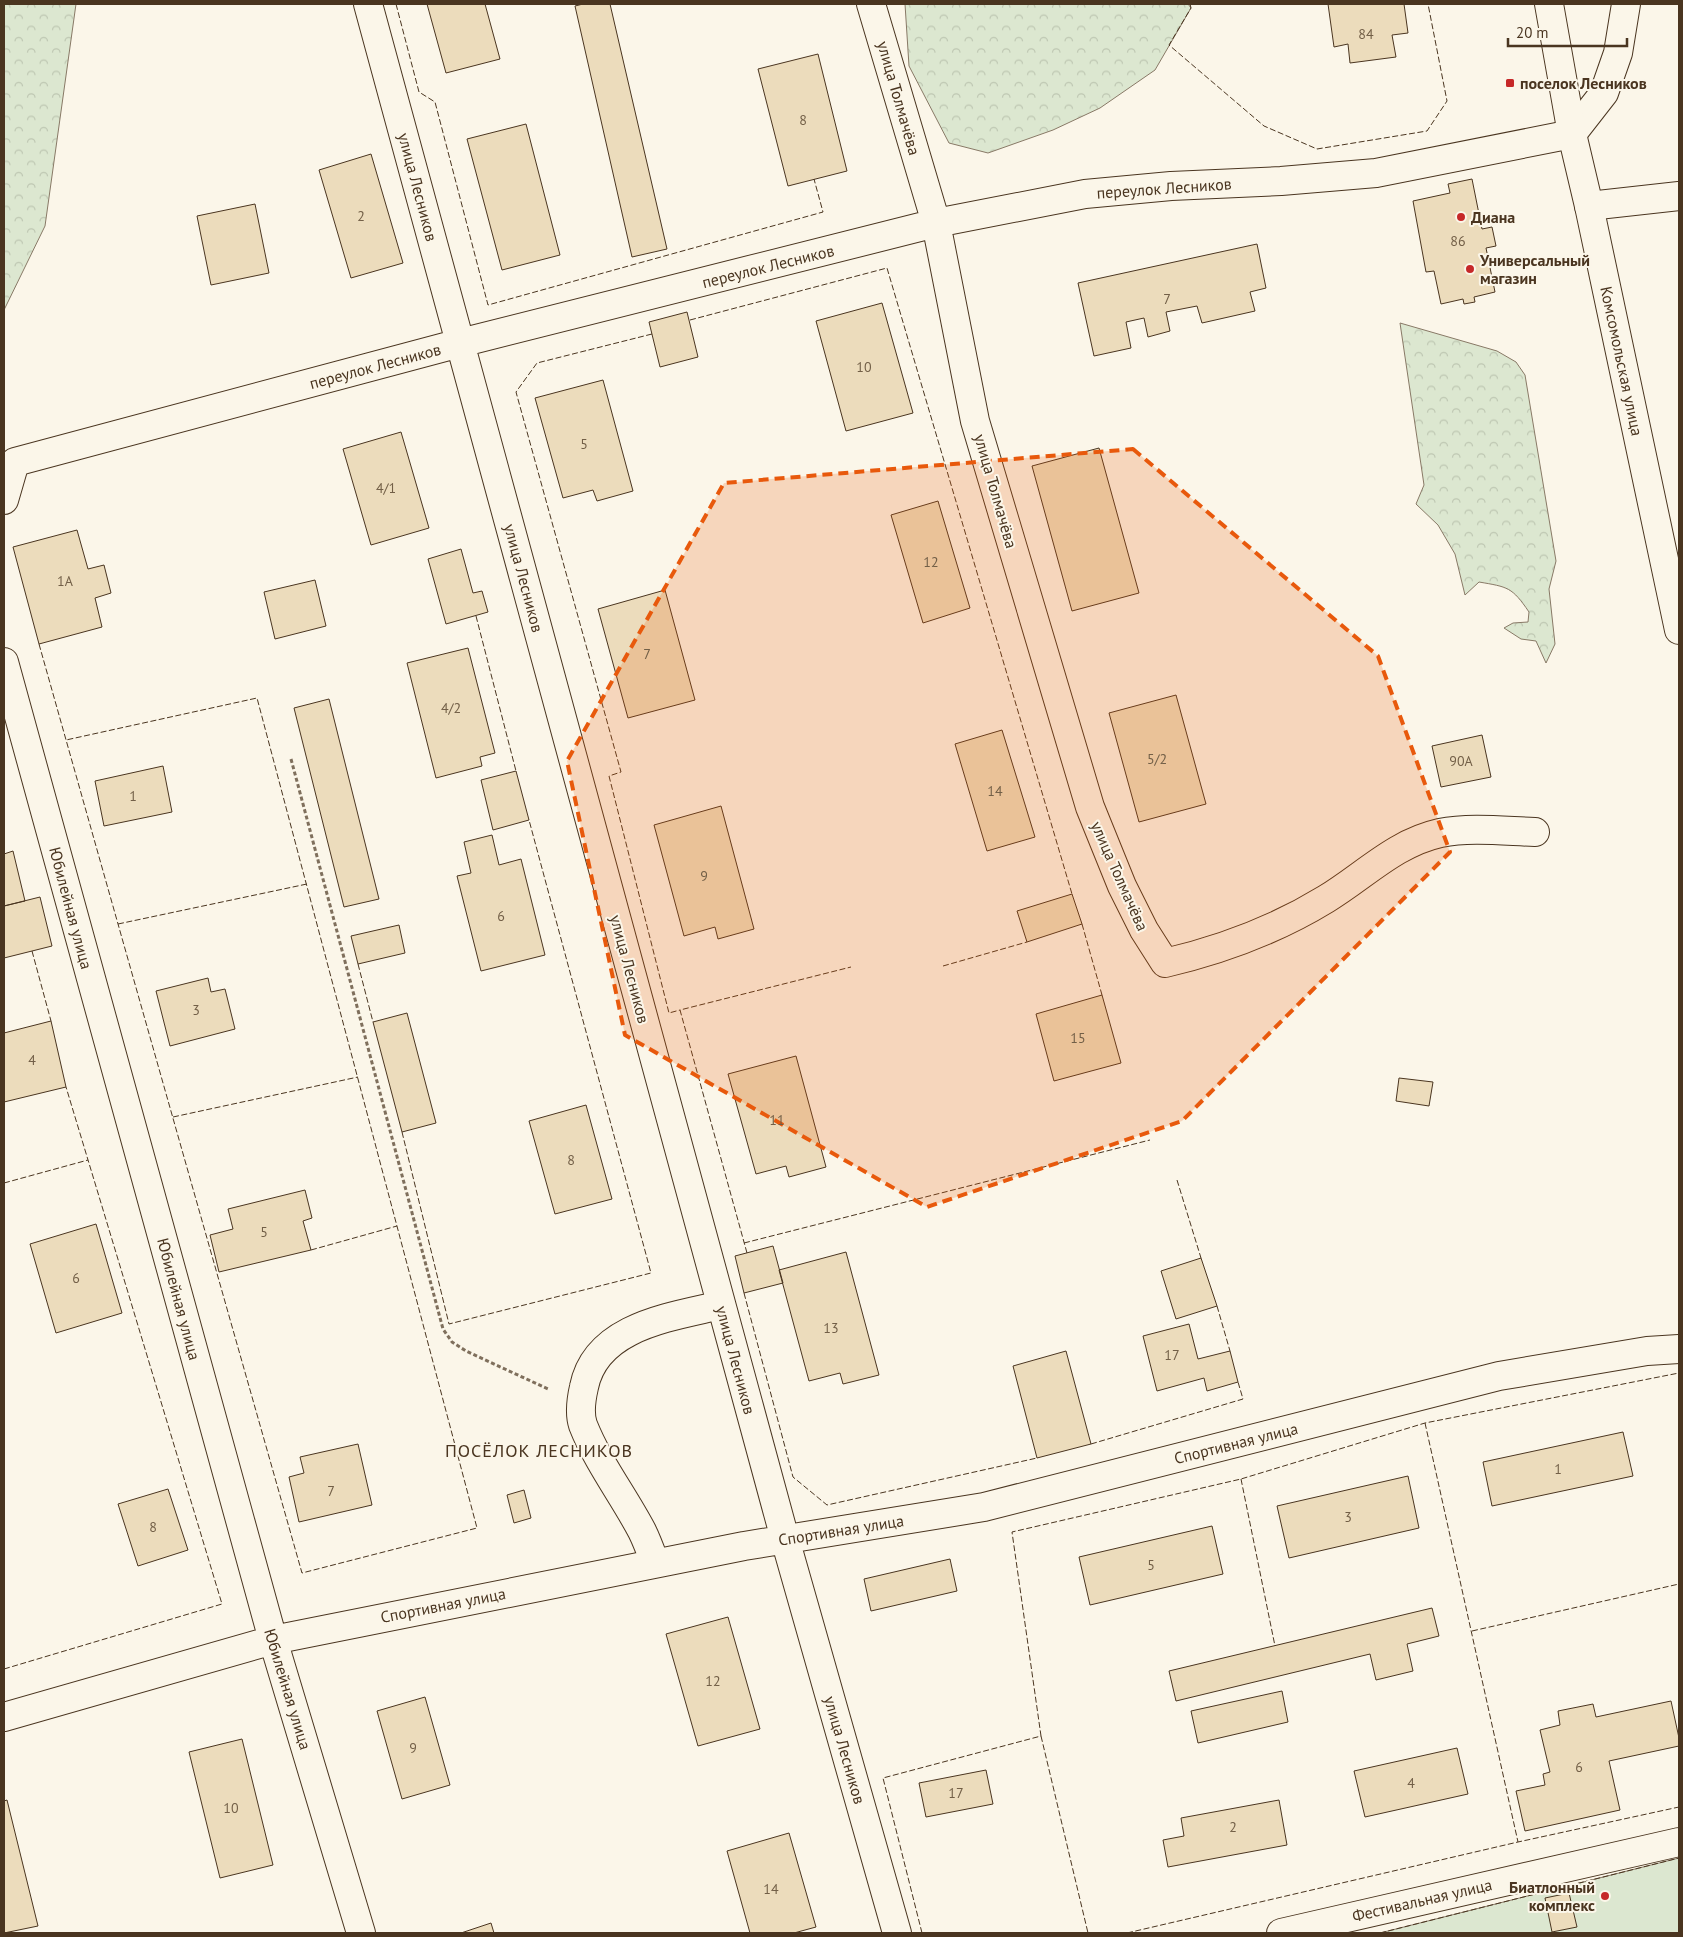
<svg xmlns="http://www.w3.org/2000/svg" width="1683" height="1937" viewBox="0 0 1683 1937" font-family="'PT Sans',sans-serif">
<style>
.grass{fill:#dce7d0;stroke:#887966}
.forest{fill:url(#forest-crowns);stroke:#887966}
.building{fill:#ecdcbc;stroke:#4a3520}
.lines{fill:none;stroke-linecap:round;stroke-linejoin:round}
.minor-casing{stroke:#4a3520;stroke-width:30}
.major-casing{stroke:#4a3520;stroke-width:30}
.path{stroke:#7f6f5c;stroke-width:3;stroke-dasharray:4 2.5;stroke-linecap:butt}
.minor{stroke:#fbf6e9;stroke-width:28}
.major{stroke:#fbf6e9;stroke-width:28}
.fence{stroke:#4a3520;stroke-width:1;stroke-dasharray:6 2.5;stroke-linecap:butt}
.marked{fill:#e8590c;fill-opacity:0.2;stroke:#e8590c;stroke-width:4;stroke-dasharray:10 6;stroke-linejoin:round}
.poi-dot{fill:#c62828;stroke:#fbf6e9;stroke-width:2}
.labels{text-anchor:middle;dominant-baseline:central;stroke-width:4;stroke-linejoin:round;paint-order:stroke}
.number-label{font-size:14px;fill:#725f47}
.poi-label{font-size:16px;font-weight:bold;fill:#4a3520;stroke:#fbf6e9;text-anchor:start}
.street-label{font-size:16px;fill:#4a3520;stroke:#fbf6e9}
.neighbourhood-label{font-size:18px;letter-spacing:1px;fill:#4a3520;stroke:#fbf6e9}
</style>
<defs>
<pattern id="forest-crowns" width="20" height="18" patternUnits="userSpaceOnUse" patternTransform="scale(1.25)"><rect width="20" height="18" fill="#dce7d0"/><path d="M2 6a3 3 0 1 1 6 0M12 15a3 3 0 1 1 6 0" fill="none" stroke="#bec7b2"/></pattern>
</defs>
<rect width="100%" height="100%" fill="#fbf6e9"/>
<!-- grass -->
<path class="grass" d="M 1679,1858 L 1679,1933 L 1380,1933 Z"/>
<!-- forest -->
<path class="forest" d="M 4,4 L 76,4 L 45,226 L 4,310 Z
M 905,4 L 1188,4 L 1191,8 L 1155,70 L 1100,108 L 1053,130 L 988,153 L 949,143 L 909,66 Z
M 1400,323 L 1497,351 L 1516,362 L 1525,375 L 1556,561 L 1549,589 L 1555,644 L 1546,663 L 1536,641 L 1521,639 L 1504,628 L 1513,623 L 1528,622 L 1529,612 C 1512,587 1508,587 1479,582 L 1465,595 L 1455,554 L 1438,525 L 1416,504 L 1424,485 Z"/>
<!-- building -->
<path class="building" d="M 427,4 L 485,4 L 500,59 L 446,73 Z
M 583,4 L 610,4 L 667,249 L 632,257 L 575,6 Z
M 1328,4 L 1404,4 L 1408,33 L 1392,35 L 1396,57 L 1350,63 L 1348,44 L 1334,47 Z
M 818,54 L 847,171 L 788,186 L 758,69 Z
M 526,124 L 560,255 L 502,270 L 467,139 Z
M 371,154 L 403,263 L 351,278 L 319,170 Z
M 1472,179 L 1482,229 L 1492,227 L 1496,246 L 1486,248 L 1495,292 L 1474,297 L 1475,302 L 1464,304 L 1463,299 L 1441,304 L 1434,271 L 1426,272 L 1413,201 L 1450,193 L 1448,184 Z
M 255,204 L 269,273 L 211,285 L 197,216 Z
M 1257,244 L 1266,288 L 1250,292 L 1255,311 L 1202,323 L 1197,306 L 1166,312 L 1170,331 L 1148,337 L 1144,318 L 1126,322 L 1131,348 L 1094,356 L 1078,283 Z
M 882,303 L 913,413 L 846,431 L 816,321 Z
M 687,312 L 698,357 L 660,367 L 649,322 Z
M 603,380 L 633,491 L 597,501 L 593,490 L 563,498 L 535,398 Z
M 401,432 L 429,528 L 371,545 L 343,449 Z
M 1099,448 L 1139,593 L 1072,611 L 1032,466 Z
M 938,501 L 970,608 L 923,623 L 891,515 Z
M 77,530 L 88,569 L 104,565 L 111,593 L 95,598 L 102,627 L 39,644 L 13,547 Z
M 461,549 L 473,593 L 482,591 L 488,612 L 446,624 L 428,559 Z
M 315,580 L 326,626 L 275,639 L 264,592 Z
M 665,590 L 695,700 L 628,718 L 598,609 Z
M 468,648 L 495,753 L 480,757 L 482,766 L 436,778 L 407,663 Z
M 1176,695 L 1206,804 L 1139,822 L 1109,713 Z
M 329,699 L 379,899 L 344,907 L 294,708 Z
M 1002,730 L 1035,837 L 987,851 L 955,744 Z
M 1482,735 L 1491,777 L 1441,787 L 1432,746 Z
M 163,766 L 172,812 L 104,826 L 95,781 Z
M 516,771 L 529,820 L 493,830 L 481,780 Z
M 721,806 L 754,929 L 718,939 L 715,927 L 684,936 L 654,825 Z
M 492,835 L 499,865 L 521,859 L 545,955 L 481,971 L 457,876 L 471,873 L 464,842 Z
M 13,851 L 25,901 L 4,906 L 4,854 Z
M 1072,894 L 1082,924 L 1027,942 L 1017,911 Z
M 40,897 L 52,946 L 4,958 L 4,906 Z
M 399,925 L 405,953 L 358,964 L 351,936 Z
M 208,978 L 211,992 L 225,989 L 235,1029 L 170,1046 L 156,991 Z
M 1102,995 L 1121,1063 L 1054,1081 L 1036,1014 Z
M 407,1013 L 436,1123 L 402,1132 L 373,1022 Z
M 51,1021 L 66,1087 L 4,1102 L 4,1033 Z
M 796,1056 L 826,1167 L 789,1177 L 786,1166 L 756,1174 L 728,1074 Z
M 1399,1078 L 1433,1082 L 1429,1106 L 1396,1101 Z
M 586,1105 L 612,1199 L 555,1214 L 529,1121 Z
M 305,1190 L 312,1218 L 303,1221 L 311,1250 L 219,1272 L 210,1235 L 233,1229 L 228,1209 Z
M 96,1224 L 122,1313 L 56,1333 L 30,1244 Z
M 773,1246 L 783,1283 L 744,1293 L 735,1256 Z
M 846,1252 L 879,1375 L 843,1384 L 840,1373 L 809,1381 L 779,1270 Z
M 1201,1258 L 1217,1306 L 1176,1319 L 1161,1271 Z
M 1189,1324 L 1198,1359 L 1230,1351 L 1238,1382 L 1207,1391 L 1204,1378 L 1157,1391 L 1143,1336 Z
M 1066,1351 L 1091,1444 L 1037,1458 L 1013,1366 Z
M 1623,1432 L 1633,1476 L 1492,1506 L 1483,1462 Z
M 358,1444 L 372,1505 L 299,1522 L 289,1477 L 304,1473 L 300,1457 Z
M 1408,1476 L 1419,1528 L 1289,1558 L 1277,1506 Z
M 168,1489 L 188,1550 L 138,1566 L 118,1504 Z
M 524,1490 L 531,1518 L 514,1523 L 507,1495 Z
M 1212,1526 L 1223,1574 L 1090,1605 L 1079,1557 Z
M 950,1559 L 957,1591 L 871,1611 L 864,1579 Z
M 1432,1608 L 1439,1636 L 1407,1644 L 1413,1671 L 1376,1680 L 1370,1654 L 1176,1701 L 1169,1671 Z
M 728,1617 L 760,1729 L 698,1746 L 666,1634 Z
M 1282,1691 L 1288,1722 L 1198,1743 L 1191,1711 Z
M 425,1697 L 450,1785 L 402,1799 L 377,1711 Z
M 1671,1701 L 1679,1738 L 1679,1746 L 1609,1761 L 1620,1810 L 1525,1831 L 1516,1791 L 1545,1785 L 1543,1774 L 1550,1772 L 1540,1730 L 1560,1725 L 1558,1711 L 1593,1704 L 1596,1717 Z
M 242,1739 L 273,1865 L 220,1878 L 189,1752 Z
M 1457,1748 L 1468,1794 L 1365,1817 L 1354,1771 Z
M 986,1770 L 993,1804 L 926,1817 L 919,1783 Z
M 7,1800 L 38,1926 L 4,1933 L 4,1801 Z
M 1279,1800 L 1287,1845 L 1168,1867 L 1163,1840 L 1184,1836 L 1181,1818 Z
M 789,1833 L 816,1927 L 794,1933 L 750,1933 L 727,1851 Z
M 1569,1893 L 1577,1927 L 1552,1932 L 1545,1898 Z
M 491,1923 L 494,1933 L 461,1933 Z"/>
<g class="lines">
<!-- minor casing -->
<g class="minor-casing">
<path id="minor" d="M 368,4 L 785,1539 L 897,1933
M 871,4 L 936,223 L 975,421 L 1090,807 L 1122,886 L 1144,930 L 1165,963 C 1221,950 1277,929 1326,899 C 1364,876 1395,843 1440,833 C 1470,827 1504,831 1535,832
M 1589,206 L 1679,196
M 4,500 L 15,462 L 460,343 L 936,223 L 1085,194 L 1171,186 L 1281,181 L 1376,173 L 1572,134 L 1604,93 L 1618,53 L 1626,4
M 4,662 L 273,1640 L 361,1933
M 655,1563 C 651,1552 647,1541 642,1531 C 623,1495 598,1463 583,1425 C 579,1413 581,1400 584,1387 C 596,1326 671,1317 721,1305
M 4,1717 L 273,1640 L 744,1546 L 984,1507 L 1499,1376 L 1647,1351 L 1679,1349
M 1281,1933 L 1679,1842"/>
</g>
<!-- major casing -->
<g class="major-casing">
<path id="major" d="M 1549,4 L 1572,134 L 1589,206 L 1679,630"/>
</g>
<!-- path -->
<path class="path" d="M 291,759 L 443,1329 L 452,1342 L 466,1351 L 548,1389"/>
<!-- minor -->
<use href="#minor" class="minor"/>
<!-- major -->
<use href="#major" class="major"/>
<!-- fence -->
<path class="fence" d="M 396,4 L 419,92 L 435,102 L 488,305 L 823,212 L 814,179
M 1190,4 L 1191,8 L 1169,45 L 1264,126 L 1317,149 L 1427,131 L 1447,101 L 1428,4
M 690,320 L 887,268 L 1072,894
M 652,334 L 537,363 L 516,392 L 621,772 L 609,776 L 669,1013 L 680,1010
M 476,616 L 516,771
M 39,644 C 126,953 214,1263 302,1573 L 477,1528 L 257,698 L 66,740
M 118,924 L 307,884
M 1082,924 L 1102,995
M 32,951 L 51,1021
M 358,964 L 373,1022
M 943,966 L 1027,942
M 173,1117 L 358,1077
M 402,1132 L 449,1324 L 651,1273 L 529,820
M 1177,1180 L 1201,1258
M 4,1183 L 88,1160
M 744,1243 L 1150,1140
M 311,1250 L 397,1226
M 747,1253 L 680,1010 L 851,967
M 744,1293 L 793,1477 L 827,1505 L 1037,1458
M 1217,1306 L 1230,1351
M 1425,1423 L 1518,1842
M 1091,1444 L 1243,1399 L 1238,1382
M 1241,1479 L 1275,1646
M 1472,1631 L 1679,1584
M 4,1669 L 222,1604 L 66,1087
M 1041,1736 L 1088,1933
M 922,1933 L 883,1778 L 1041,1736 L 1012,1532 L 1241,1479 L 1425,1423 L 1679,1373
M 1127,1933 L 1518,1842 L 1679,1807
M 1380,1933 L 1679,1858"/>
</g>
<!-- marked area -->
<path class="marked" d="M 1133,449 L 1378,656 L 1450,852 L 1182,1121 L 927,1207 L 625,1035 L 567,761 L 724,483 Z"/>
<!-- markers -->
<g class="poi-dot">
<rect x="1505" y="78" width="10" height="10" rx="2.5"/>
<circle cx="1461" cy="217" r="5"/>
<circle cx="1470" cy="269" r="5"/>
<circle cx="1605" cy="1896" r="5"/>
</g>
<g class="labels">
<!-- number labels -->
<g class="number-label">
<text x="1366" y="34">84</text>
<text x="803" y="120">8</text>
<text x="361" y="216">2</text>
<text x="1458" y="241">86</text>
<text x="1167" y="299">7</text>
<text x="864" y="367">10</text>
<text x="584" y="444">5</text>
<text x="386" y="488">4/1</text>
<text x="931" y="562">12</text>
<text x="65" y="581">1А</text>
<text x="647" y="654">7</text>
<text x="451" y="708">4/2</text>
<text x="1157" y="759">5/2</text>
<text x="1461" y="761">90А</text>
<text x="995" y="791">14</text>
<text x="133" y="796">1</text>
<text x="704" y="876">9</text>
<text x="501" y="916">6</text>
<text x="196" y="1010">3</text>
<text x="1078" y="1038">15</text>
<text x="32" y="1060">4</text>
<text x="777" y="1120">11</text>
<text x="571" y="1160">8</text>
<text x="264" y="1232">5</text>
<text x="76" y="1278">6</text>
<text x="831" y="1328">13</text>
<text x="1172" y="1355">17</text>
<text x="1558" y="1469">1</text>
<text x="331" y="1491">7</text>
<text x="1348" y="1517">3</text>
<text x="153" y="1527">8</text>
<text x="1151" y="1565">5</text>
<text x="713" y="1681">12</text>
<text x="413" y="1748">9</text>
<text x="1579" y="1767">6</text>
<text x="1411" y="1783">4</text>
<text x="956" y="1793">17</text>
<text x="231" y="1808">10</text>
<text x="1233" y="1827">2</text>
<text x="771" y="1889">14</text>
</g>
<!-- poi labels -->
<g class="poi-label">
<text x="1520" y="83">поселок Лесников</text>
<text x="1471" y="217">Диана</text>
<text x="1480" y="260">Универсальный<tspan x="1480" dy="18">магазин</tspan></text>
<text x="1595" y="1887" text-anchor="end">Биатлонный<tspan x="1595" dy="18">комплекс</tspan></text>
</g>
<!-- street labels -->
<g class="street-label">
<text transform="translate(899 98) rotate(74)">улица Толмачёва</text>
<text transform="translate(418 187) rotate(75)">улица Лесников</text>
<text transform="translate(1164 188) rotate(-4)">переулок Лесников</text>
<text transform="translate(768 266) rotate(-14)">переулок Лесников</text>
<text transform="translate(1622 361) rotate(78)">Комсомольская улица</text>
<text transform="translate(375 366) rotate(-15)">переулок Лесников</text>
<text transform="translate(996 491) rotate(74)">улица Толмачёва</text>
<text transform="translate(524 578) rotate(75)">улица Лесников</text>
<text transform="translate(1120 876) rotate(66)">улица Толмачёва</text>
<text transform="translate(71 908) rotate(75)">Юбилейная улица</text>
<text transform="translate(630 969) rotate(75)">улица Лесников</text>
<text transform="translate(179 1299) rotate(75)">Юбилейная улица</text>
<text transform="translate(736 1360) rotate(75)">улица Лесников</text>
<text transform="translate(1236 1443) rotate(-14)">Спортивная улица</text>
<text transform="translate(841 1530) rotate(-9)">Спортивная улица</text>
<text transform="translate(443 1605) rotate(-11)">Спортивная улица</text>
<text transform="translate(288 1689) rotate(73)">Юбилейная улица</text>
<text transform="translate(845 1750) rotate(74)">улица Лесников</text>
<text transform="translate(1422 1900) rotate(-13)">Фестивальная улица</text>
</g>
<!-- neighbourhood labels -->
<g class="neighbourhood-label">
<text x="539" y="1450">ПОСЁЛОК ЛЕСНИКОВ</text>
</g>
</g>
<!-- border -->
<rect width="1683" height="1937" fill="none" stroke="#4a3520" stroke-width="10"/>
<!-- scale -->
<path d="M1508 38v8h119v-8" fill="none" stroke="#4a3520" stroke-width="2.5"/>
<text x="1516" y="38" font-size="15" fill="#4a3520" stroke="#fbf6e9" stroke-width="4" paint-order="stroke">20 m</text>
</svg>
